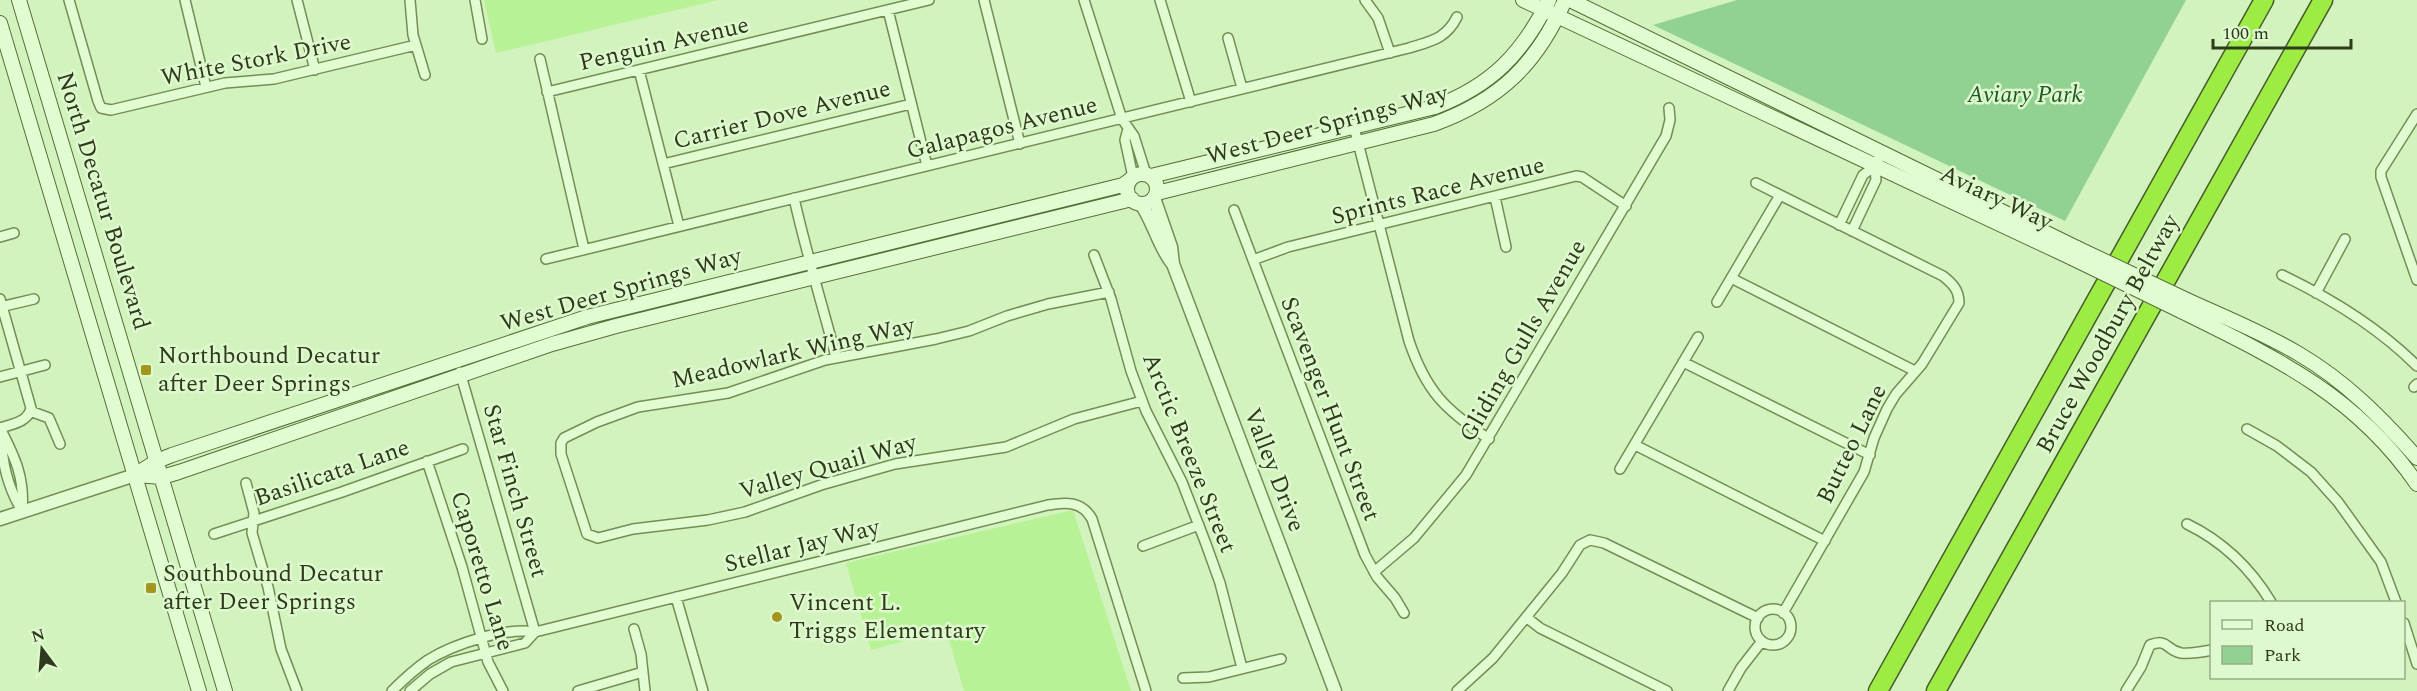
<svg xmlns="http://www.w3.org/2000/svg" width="2417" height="691" viewBox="0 0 2417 691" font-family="Spectral,serif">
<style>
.green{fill:#91d292}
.sand{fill:#b7f297}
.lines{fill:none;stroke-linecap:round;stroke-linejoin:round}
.minor-casing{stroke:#748d54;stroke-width:12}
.tertiary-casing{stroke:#748d54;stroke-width:15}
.secondary-casing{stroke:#586e38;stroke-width:16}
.motorway-casing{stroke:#475a29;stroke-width:21}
.minor{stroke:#e2fcd2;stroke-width:9}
.tertiary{stroke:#e2fcd2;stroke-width:12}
.secondary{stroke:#e2fcd2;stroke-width:14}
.motorway{stroke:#9dec44;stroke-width:18}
.secondary-bridge-casing{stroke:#586e38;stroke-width:16;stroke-linecap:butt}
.secondary-bridge{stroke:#e2fcd2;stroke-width:14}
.poi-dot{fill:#a3961e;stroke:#def9ce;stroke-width:2}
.labels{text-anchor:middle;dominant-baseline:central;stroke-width:5;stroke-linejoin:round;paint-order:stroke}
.street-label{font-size:24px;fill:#2e3a1b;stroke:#def9ce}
.park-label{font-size:24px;font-style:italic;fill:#1f5929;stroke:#def9ce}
.poi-label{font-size:24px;fill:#2e3a1b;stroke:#def9ce;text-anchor:start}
</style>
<rect width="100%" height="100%" fill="#d2f3be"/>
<!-- green -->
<path class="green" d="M 1737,0 L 2186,0 L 2065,221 L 1653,25 Z"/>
<!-- sand -->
<path class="sand" d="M 484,0 L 718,0 L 496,53 Z
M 1073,510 L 1131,691 L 964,691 L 946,630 L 871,650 L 846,563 Z"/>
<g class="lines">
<!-- minor casing -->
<g class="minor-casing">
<path id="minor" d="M 69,0 L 98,101 L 101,108 L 111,110 L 225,83 L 274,79 L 416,45
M 185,0 L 206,87
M 297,0 L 315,70
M 410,0 L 413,35 L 425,75
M 475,0 L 482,39
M 984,0 L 1020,144
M 1084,0 L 1122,119 L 1134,136 L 1146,174
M 1160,0 L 1191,102
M 1365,0 L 1378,18 L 1390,53
M 888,10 L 927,166
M 1228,38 L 1242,88
M 540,59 L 584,249
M 639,70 L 679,226
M 547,92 L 929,0
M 2417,114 L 2381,171 L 2381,177 L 2417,280
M 1354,127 L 1409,341 C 1426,391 1445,410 1489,439
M 1128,129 L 1125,140 L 1133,177
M 663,164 L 911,104
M 1756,183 L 1943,276 C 1953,284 1959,290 1959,303 L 1922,364 L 1896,394 L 1887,409 L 1874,438 L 1864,472 L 1783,613
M 1495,197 L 1506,247
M 794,198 C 806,252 822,304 836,357
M 1234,210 L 1365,555 L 1377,577 L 1395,598 L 1404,613
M 1839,225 L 1863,175 L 1875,166 L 1882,152
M 1852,231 L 1876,180 L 1875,166
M 0,237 L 14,233
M 1094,255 L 1111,299 L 1131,371 L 1146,411 L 1182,482 L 1206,544 L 1220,583 L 1242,668
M 546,259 L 1409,48 C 1431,41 1446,39 1457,17
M 1253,260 L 1288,247 L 1576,176 L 1582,177 L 1626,206
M 2282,275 C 2330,298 2379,328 2417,366
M 1731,278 L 1915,371
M 1109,292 L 1048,304 L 1007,316 L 969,331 L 936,339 L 825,360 L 728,393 L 638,407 L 597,422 L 564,438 L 561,443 L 561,454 L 587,534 L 598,538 L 633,529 L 708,520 L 745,512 L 821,485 L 895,464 L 1006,447 L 1074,419 L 1142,401
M 2316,293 L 2345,239
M 0,299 L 31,408 C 28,422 13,424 0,428
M 1717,302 L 1780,195
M 0,307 L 34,299
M 1683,362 L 1870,455
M 460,372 L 535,632
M 0,377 L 45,365
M 2414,387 L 2417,384
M 30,411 L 49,418 L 60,444
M 0,428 C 15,457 25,478 22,511
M 2247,429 L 2277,446 L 2311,472 L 2338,502 L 2381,562 L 2396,602
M 1,434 C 2,462 7,486 22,511
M 1635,445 L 1825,541
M 427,461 L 462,567 L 488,662 L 503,691
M 1620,469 L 1698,337
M 246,483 L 254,513 L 252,533 L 268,587 L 281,649 L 297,691
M 2187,524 C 2222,541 2251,569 2271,602
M 214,534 L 342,492 L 463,449
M 1143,546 L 1199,525
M 1374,572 L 1414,538 L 1466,475 L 1666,136 L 1670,120 L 1669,108
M 676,597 L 703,691
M1755 627a18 18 0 1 1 36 0a18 18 0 1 1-36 0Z
M 1526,617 L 1540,628 L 1667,691
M 2404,623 L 2417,664
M 634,629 L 641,654 L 645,691
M 1183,678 L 1209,677 L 1281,659
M 392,691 C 403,680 415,669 428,660 C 454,644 505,627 535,632 L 1048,505 C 1066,502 1082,501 1092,519 L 1146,691
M 410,691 L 430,674 L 451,662 L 525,643 L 535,632
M 578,691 L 643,672
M 1457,691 L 1493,658 L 1562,573 L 1580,545 L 1590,540 L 1604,543 L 1758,618
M 1728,691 L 1741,668 L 1762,641
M 2126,691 L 2141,667 L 2150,645 C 2169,638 2165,650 2181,653 C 2191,654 2202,652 2212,650"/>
</g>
<!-- tertiary casing -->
<g class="tertiary-casing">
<path id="tertiary" d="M 1154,198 L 1171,247 L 1173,264 L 1335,691
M 1141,204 C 1154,223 1158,245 1172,263
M 0,519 L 135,475"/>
</g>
<!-- secondary casing -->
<g class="secondary-casing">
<path id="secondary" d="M 19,0 L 225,691
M 1523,0 L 2072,258
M 1570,0 L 2077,248
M 0,23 L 199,691
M1127 189a15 15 0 1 1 30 0a15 15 0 1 1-30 0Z
M 1151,176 L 1435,107 C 1492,85 1522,54 1549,0
M 1157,193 L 1434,124 C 1500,100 1537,64 1565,0
M 2187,300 C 2224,317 2264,333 2299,354 C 2345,381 2382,418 2417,458
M 2181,311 C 2274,357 2356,395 2417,484
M 135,475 L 157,461 L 172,455 L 587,317 L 1123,185 L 1130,180
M 135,475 L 162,477 L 179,472 L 552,344 L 616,326 L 1132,199"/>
</g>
<!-- motorway casing -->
<g class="motorway-casing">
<path id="motorway" d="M 1878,691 L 2264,0
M 1936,691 L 2323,0"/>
</g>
<!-- minor -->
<use href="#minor" class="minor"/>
<!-- tertiary -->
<use href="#tertiary" class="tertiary"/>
<!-- secondary -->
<use href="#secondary" class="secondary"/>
<!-- motorway -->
<use href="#motorway" class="motorway"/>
<!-- secondary-bridge casing -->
<g class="secondary-bridge-casing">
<path id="secondary-bridge" d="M 2077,248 L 2187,300
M 2072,258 L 2181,311"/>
</g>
<!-- secondary-bridge -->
<use href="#secondary-bridge" class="secondary-bridge"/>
</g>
<!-- markers -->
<g class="poi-dot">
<rect x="140" y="364" width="12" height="12" rx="3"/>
<rect x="145" y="582" width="12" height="12" rx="3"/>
<circle cx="777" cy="617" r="6"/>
</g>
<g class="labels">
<!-- street labels -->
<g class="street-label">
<text transform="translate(664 44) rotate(-13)">Penguin Avenue</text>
<text transform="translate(256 60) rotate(-11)">White Stork Drive</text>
<text transform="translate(782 115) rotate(-14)">Carrier Dove Avenue</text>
<text transform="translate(1327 125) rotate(-15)">West Deer Springs Way</text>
<text transform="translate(1002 128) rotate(-14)">Galapagos Avenue</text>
<text transform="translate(1438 191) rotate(-14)">Sprints Race Avenue</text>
<text transform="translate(1996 198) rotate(25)">Aviary Way</text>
<text transform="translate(103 201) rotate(73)">North Decatur Boulevard</text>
<text transform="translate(621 290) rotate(-16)">West Deer Springs Way</text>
<text transform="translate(2108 334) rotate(-61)">Bruce Woodbury Beltway</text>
<text transform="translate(1523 341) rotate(-60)">Gliding Gulls Avenue</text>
<text transform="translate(793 353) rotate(-13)">Meadowlark Wing Way</text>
<text transform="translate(1330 409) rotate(69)">Scavenger Hunt Street</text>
<text transform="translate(1852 444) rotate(-64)">Butteo Lane</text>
<text transform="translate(1189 453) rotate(68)">Arctic Breeze Street</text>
<text transform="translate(828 467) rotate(-16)">Valley Quail Way</text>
<text transform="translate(1274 470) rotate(69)">Valley Drive</text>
<text transform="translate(332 473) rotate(-19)">Basilicata Lane</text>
<text transform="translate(515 491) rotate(74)">Star Finch Street</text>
<text transform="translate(802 546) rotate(-14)">Stellar Jay Way</text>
<text transform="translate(482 571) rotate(73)">Caporetto Lane</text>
</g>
<!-- park labels -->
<g class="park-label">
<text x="2025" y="95">Aviary Park</text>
</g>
<!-- poi labels -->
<g class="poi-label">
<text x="158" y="356">Northbound Decatur<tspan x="158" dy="28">after Deer Springs</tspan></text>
<text x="163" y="574">Southbound Decatur<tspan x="163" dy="28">after Deer Springs</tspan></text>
<text x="789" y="603">Vincent L.<tspan x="789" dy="28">Triggs Elementary</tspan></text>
</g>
</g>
<!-- legend -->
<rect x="2210" y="601" width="195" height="78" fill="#def9ce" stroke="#98ad86" stroke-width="1.5"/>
<rect x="2222" y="620" width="30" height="9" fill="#e2fcd2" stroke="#98ad86" stroke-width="1.5"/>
<text x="2264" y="631" font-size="18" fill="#2e3a1b">Road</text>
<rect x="2222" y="646" width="30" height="18" fill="#91d292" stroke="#98ad86" stroke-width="1.5"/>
<text x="2264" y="661" font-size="18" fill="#2e3a1b">Park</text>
<!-- north arrow -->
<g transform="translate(42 649) rotate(344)" stroke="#def9ce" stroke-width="4.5" paint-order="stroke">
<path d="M0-4.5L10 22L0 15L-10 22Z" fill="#2e3a1b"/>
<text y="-9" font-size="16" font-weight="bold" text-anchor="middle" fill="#2e3a1b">N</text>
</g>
<!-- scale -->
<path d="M2213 39v9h138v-9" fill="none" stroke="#2e3a1b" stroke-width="3"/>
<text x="2222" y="39" font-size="18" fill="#2e3a1b" stroke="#def9ce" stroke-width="4.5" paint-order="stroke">100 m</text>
</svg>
